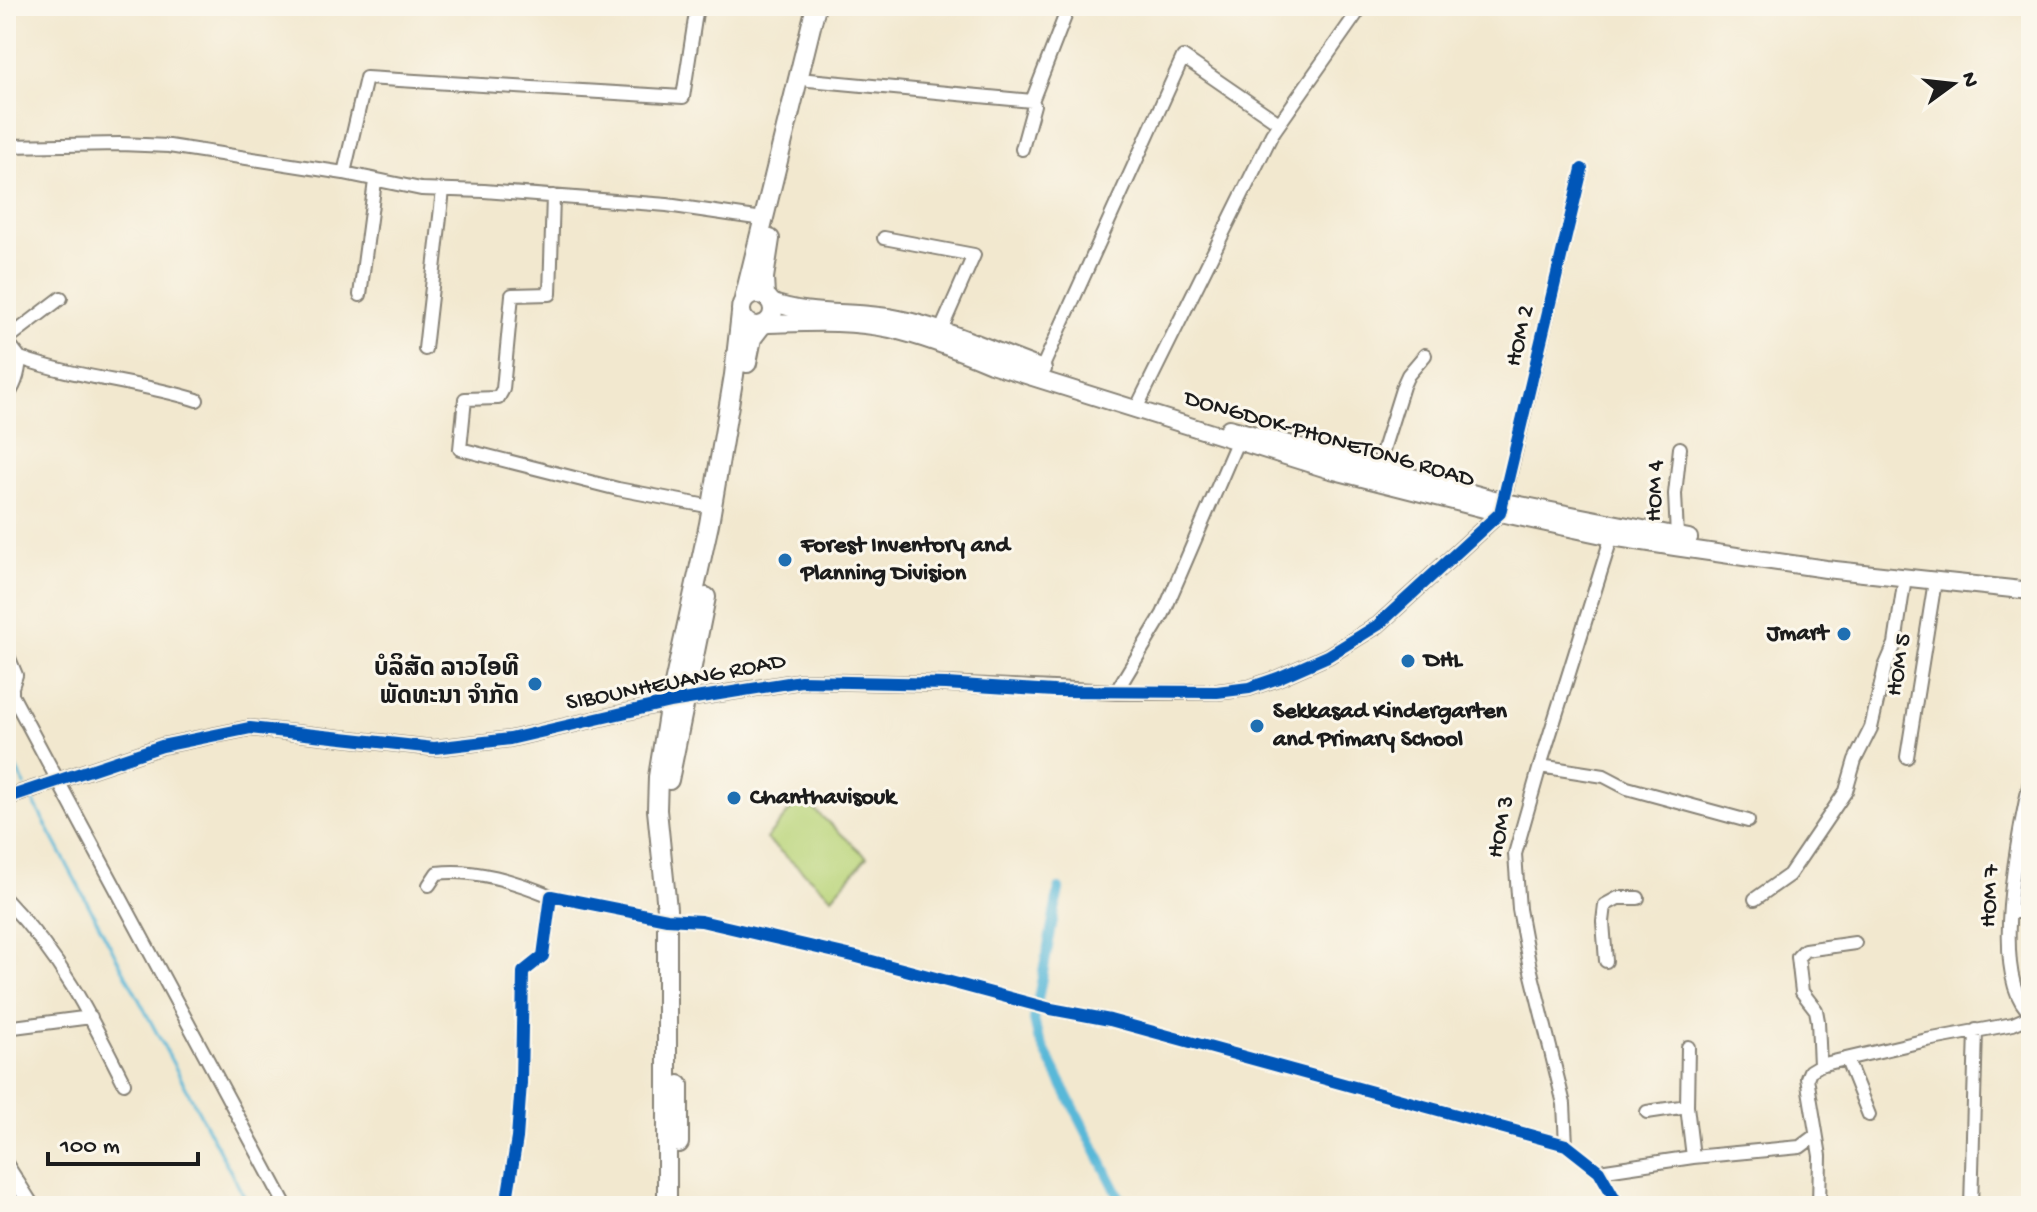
<svg xmlns="http://www.w3.org/2000/svg" width="2037" height="1212" viewBox="0 0 2037 1212" font-family="'Gochi Hand','Noto Sans Lao',sans-serif">
<style>
.green{fill:#b9d479;stroke:#6a784a;stroke-width:2}
.lines{fill:none;stroke-linecap:round;stroke-linejoin:round}
.stream{stroke:#59b8d8;stroke-width:3}
.canal{stroke:#59b8d8;stroke-width:10}
.minor-casing{stroke:#878276;stroke-width:16}
.tertiary-casing{stroke:#878276;stroke-width:18}
.secondary-casing{stroke:#878276;stroke-width:20}
.primary-casing{stroke:#878276;stroke-width:22}
.minor{stroke:#fff;stroke-width:12}
.tertiary{stroke:#fff;stroke-width:14}
.secondary{stroke:#fff;stroke-width:16}
.primary{stroke:#fff;stroke-width:18}
.cycleway-casing{stroke:#fbf7ec;stroke-width:17}
.cycleway{stroke:#0057b8;stroke-width:12}
.poi-dot{fill:#1f6fb2;stroke:#fbf7ec;stroke-width:3}
.labels{text-anchor:middle;dominant-baseline:central;stroke-width:6;stroke-linejoin:round;paint-order:stroke}
.street-label{font-size:24px;fill:#1c1c1c;stroke:#fbf7ec}
.poi-label{font-size:24px;font-weight:bold;fill:#1c1c1c;stroke:#fbf7ec;text-anchor:start}
</style>
<rect width="100%" height="100%" fill="#fbf7ec"/>
<filter id="ink" filterUnits="userSpaceOnUse"><feTurbulence type="fractalNoise" baseFrequency=".0125" numOctaves="2"/><feDisplacementMap in="SourceGraphic" scale="16" xChannelSelector="R" yChannelSelector="G"/><feConvolveMatrix kernelMatrix="1 2 1 2 8 2 1 2 1" color-interpolation-filters="sRGB"/></filter>
<filter id="wash" filterUnits="userSpaceOnUse"><feTurbulence type="fractalNoise" baseFrequency=".006" numOctaves="4" result="noise"/><feDisplacementMap in="SourceGraphic" scale="32" xChannelSelector="R" yChannelSelector="G"/><feGaussianBlur stdDeviation="1.8" result="paint"/><feColorMatrix in="noise" values="0 0 0 0 0 0 0 0 0 0 0 0 0 0 0 0 0 1.4 0 .05"/><feComposite in="paint" operator="in"/></filter>
<g filter="url(#wash)">
<rect width="100%" height="100%" fill="#f2e8cf"/>
<!-- green -->
<path class="green" d="M 801,798 L 867,857 L 832,897 L 766,839 Z"/>
<g class="lines">
<!-- stream -->
<path class="stream" d="M 6,749 L 25,785
M 30,795 L 249,1206"/>
<!-- canal -->
<path class="canal" d="M 1059,889 L 1034,1020 L 1038,1037 L 1124,1206"/>
</g>
</g>
<g filter="url(#ink)">
<g class="lines">
<!-- minor casing -->
<g class="minor-casing">
<path id="minor" d="M 809,80 L 1032,101
M 6,146 L 120,144 L 169,146 L 344,173 L 421,189 L 484,191 L 667,205 L 763,219
M 1022,149 L 1034,105 L 1032,101 L 1069,6
M 344,173 L 366,78 L 683,97 L 697,6
M 553,196 L 550,294 L 512,295 L 503,389 L 498,398 L 465,399 L 460,449 L 618,489 L 712,507
M 884,238 L 974,255 L 941,330
M 360,295 L 375,181
M 6,340 L 61,298
M 6,340 L 20,358 C 19,373 16,386 6,397
M 425,349 L 443,190
M 20,358 C 77,378 139,382 197,400
M 1039,375 L 1183,57 L 1279,123
M 1136,409 L 1272,134 L 1362,6
M 1377,469 L 1403,386 L 1408,375 L 1425,355
M 1502,508 L 1582,169
M 1677,536 L 1675,494 L 1680,448
M 6,651 L 16,675 L 12,687 L 12,695 L 286,1206
M 1116,692 L 1163,614 L 1237,442
M 1907,757 L 1935,581
M 1540,766 L 1604,776 L 1627,788 L 1748,821
M 2031,777 C 2020,826 1987,979 2031,1013
M 429,885 L 437,873 C 475,868 517,882 551,896
M 1755,899 L 1789,875 L 1846,791 L 1855,760 L 1871,728 L 1885,667 L 1895,644 L 1905,577
M 6,900 C 61,957 89,1013 124,1083
M 2010,912 L 2031,912
M 1606,961 L 1603,922 L 1605,905 L 1618,898 L 1638,898
M 6,1028 L 91,1017
M 1688,1047 L 1687,1106 L 1693,1157
M 1847,1060 L 1869,1115
M 1820,1065 L 1818,1021 L 1816,1010 L 1802,992 L 1798,957 L 1805,950 L 1855,943
M 1647,1112 L 1687,1106
M 1566,1145 L 1564,1104 L 1529,963 L 1519,909 L 1515,854 L 1540,766 L 1614,529
M 1599,1171 L 1693,1157 L 1800,1147 L 1816,1135
M 506,1206 L 517,1138 L 521,1083 L 523,972 L 543,956 L 551,896 L 667,919 L 701,921 L 857,957 L 1051,1009 L 1110,1020 L 1566,1145 L 1599,1171 L 1619,1206
M 1819,1206 L 1820,1156 L 1807,1078 L 1810,1071 L 1820,1065 L 1927,1040 L 2013,1024 L 2031,1016
M 1971,1206 L 1976,1030"/>
</g>
<!-- tertiary casing -->
<g class="tertiary-casing">
<path id="tertiary" d="M 6,798 L 162,746 L 250,728 L 434,748 L 510,739 L 670,702 L 801,681 L 946,684 L 1116,692 L 1217,692 L 1249,688 L 1278,678 L 1328,656 L 1378,625 L 1500,513
M 6,1165 L 32,1206"/>
</g>
<!-- secondary casing -->
<g class="secondary-casing">
<path id="secondary" d="M 771,302 C 811,317 857,310 899,319 C 949,329 995,352 1043,369
M 765,324 C 806,323 850,320 890,329 C 925,337 958,350 991,364 L 1327,469 L 1500,513 L 1612,537 L 1675,547 L 1826,569 L 2031,591
M 1229,428 L 1505,502 L 1689,538"/>
</g>
<!-- primary casing -->
<g class="primary-casing">
<path id="primary" d="M741 310a16 16 0 1 1 32 0a16 16 0 1 1-32 0Z
M 765,295 L 764,278 L 770,239
M 744,299 L 816,6
M 747,363 L 752,338 L 762,325
M 669,780 L 706,597
M 679,1085 L 679,1143
M 667,1206 L 667,909 L 657,810 L 658,777 L 670,702 L 709,524 L 734,375 L 741,313"/>
</g>
<!-- minor -->
<use href="#minor" class="minor"/>
<!-- tertiary -->
<use href="#tertiary" class="tertiary"/>
<!-- secondary -->
<use href="#secondary" class="secondary"/>
<!-- primary -->
<use href="#primary" class="primary"/>
<!-- cycleway casing -->
<g class="cycleway-casing">
<path id="cycleway" d="M 6,798 L 162,746 L 250,728 L 434,748 L 510,739 L 670,702 L 801,681 L 946,684 L 1054,691 L 1217,692 L 1249,688 L 1278,678 L 1328,656 L 1378,625 L 1500,513 L 1582,169
M 506,1206 L 517,1138 L 521,1083 L 523,972 L 543,956 L 551,896 L 667,919 L 701,921 L 857,957 L 1051,1009 L 1110,1020 L 1566,1145 L 1599,1171 L 1619,1206"/>
</g>
<!-- cycleway -->
<use href="#cycleway" class="cycleway"/>
</g>
</g>
<!-- markers -->
<g class="poi-dot">
<circle cx="785" cy="560" r="8"/>
<circle cx="1844" cy="634" r="8"/>
<circle cx="1408" cy="661" r="8"/>
<circle cx="535" cy="684" r="8"/>
<circle cx="1257" cy="726" r="8"/>
<circle cx="734" cy="798" r="8"/>
</g>
<g class="labels">
<!-- street labels -->
<g class="street-label">
<text transform="translate(1521 336) rotate(-77)">HOM 2</text>
<text transform="translate(1329 440) rotate(16)">DONGDOK-PHONETONG ROAD</text>
<text transform="translate(1656 491) rotate(-88)">HOM 4</text>
<text transform="translate(1900 665) rotate(-81)">HOM 5</text>
<text transform="translate(676 683) rotate(-11)">SIBOUNHEUANG ROAD</text>
<text transform="translate(1502 827) rotate(-79)">HOM 3</text>
<text transform="translate(1991 896) rotate(-87)">HOM 7</text>
</g>
<!-- poi labels -->
<g class="poi-label">
<text x="801" y="546">Forest Inventory and<tspan x="801" dy="28">Planning Division</tspan></text>
<text x="1828" y="634" text-anchor="end">Jmart</text>
<text x="1424" y="661">DHL</text>
<text x="519" y="670" text-anchor="end">ບໍລິສັດ ລາວໄອທີ<tspan x="519" dy="28">ພັດທະນາ ຈຳກັດ</tspan></text>
<text x="1273" y="712">Sekkasad Kindergarten<tspan x="1273" dy="28">and Primary School</tspan></text>
<text x="750" y="798">Chanthavisouk</text>
</g>
</g>
<!-- margin -->
<rect width="2037" height="1212" fill="none" stroke="#fbf7ec" stroke-width="32"/>
<!-- north arrow -->
<g transform="translate(1953 84) rotate(75)" stroke="#fbf7ec" stroke-width="6" paint-order="stroke">
<path d="M0-6L14 30L0 20L-14 30Z" fill="#1c1c1c"/>
<text y="-12" font-size="22" font-weight="bold" text-anchor="middle" fill="#1c1c1c">N</text>
</g>
<!-- scale -->
<path d="M48 1152v12h150v-12" fill="none" stroke="#1c1c1c" stroke-width="4"/>
<text x="60" y="1152" font-size="24" fill="#1c1c1c" stroke="#fbf7ec" stroke-width="6" paint-order="stroke">100 m</text>
</svg>
